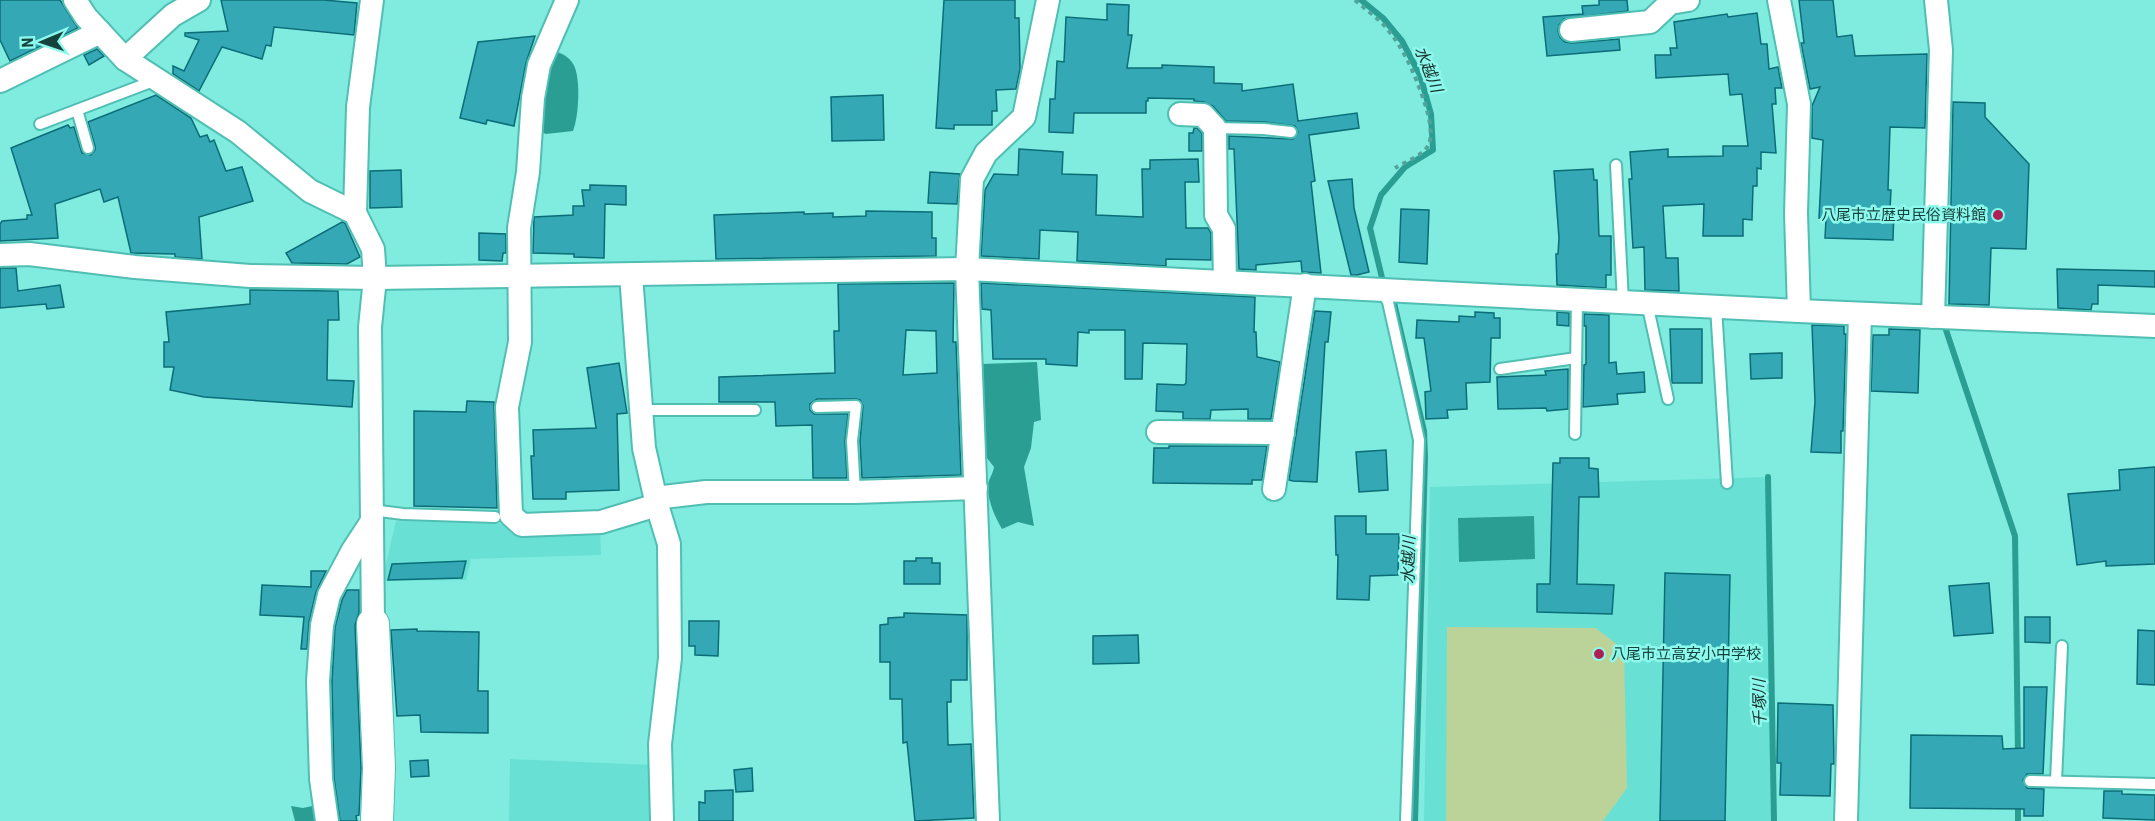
<svg xmlns="http://www.w3.org/2000/svg" width="2155" height="821" font-family="'Roboto Condensed','Noto Sans JP',sans-serif">
<style>
.built{fill:#68e1d4}
.green{fill:#bbd299}
.water{fill:#2a9e93}
.lines{fill:none;stroke-linecap:round;stroke-linejoin:round}
.stream{stroke:#2a9e93;stroke-width:6}
.building{fill:#35a8b5;stroke:#0b6d77;stroke-width:1.5;fill-rule:evenodd}
.lane-casing{stroke:#50beb3;stroke-width:14}
.street-casing{stroke:#50beb3;stroke-width:26}
.secondary-casing{stroke:#50beb3;stroke-width:34}
.path{stroke:#52a49b;stroke-width:4;stroke-dasharray:4.5 4.5;stroke-linecap:butt}
.lane{stroke:#fff;stroke-width:10}
.street{stroke:#fff;stroke-width:22}
.secondary{stroke:#fff;stroke-width:32}
.poi-dot{fill:#af1f53;stroke:#8df9ec;stroke-width:2}
.labels{text-anchor:middle;stroke-width:5;stroke-linejoin:round;paint-order:stroke}
.poi-label{font-size:15px;fill:#14433e;stroke:#8df9ec;text-anchor:end}
.water-label{font-size:16px;font-style:italic;fill:#18302d;stroke:#8df9ec}
</style>
<rect width="100%" height="100%" fill="#80ebdf"/>
<g class="built">
<path d="M1768,477L1774,821H1424L1430,487Z"/>
<path d="M396,521L503,524L524,530L600,525L601,555L471,559L466,580L382,581Z"/>
<path d="M510,759L652,765L655,821H509Z"/>
</g>
<path class="green" d="M1447,627L1596,628L1624,650L1627,788L1603,821H1446Z"/>
<g class="water">
<path d="M550,51C559,52 565,54 571,61C582,72 579,117 573,131L546,134L539,131Z"/>
<path d="M1037,362L1041,420L1034,422L1031,448L1024,467L1034,526L1018,522L1002,529C995,517 987,500 988,485C989,478 993,474 994,467L987,458L982,410L981,364Z"/>
<path d="M1534,516L1535,559L1459,562L1458,518Z"/>
<path d="M317,805L321,821H295L291,806L303,808Z"/>
</g>
<g class="lines">
<g class="stream">
<path d="M1361,0L1383,18L1402,41L1420,75L1431,114L1433,150L1405,167L1381,195L1370,228L1383,282"/>
<path d="M1394,303L1424,431L1425,457L1415,821"/>
<path d="M1943,321L2015,536L2018,755"/>
<path d="M1768,477L1774,821"/>
<path d="M2018,821V802"/>
</g>
</g>
<g class="building">
<path d="M0,0H60L78,28L10,61L0,40Z"/>
<path d="M221,0H324L357,3L354,35L274,27L271,46L266,45L262,59L222,47L199,91L173,74V66L184,71L199,40L185,36V33L228,31Z"/>
<path d="M944,0H1015V18H1019L1020,69L1016,89L996,90L997,111H992V125H954V129L936,128Z"/>
<path d="M1599,0H1627L1628,11L1564,19L1559,25L1558,31L1560,37L1565,42L1572,43L1619,39L1620,50L1547,56L1543,17L1583,14L1582,6L1599,5Z"/>
<path d="M1799,0H1833L1837,37L1852,35L1855,56L1927,54L1925,128L1890,127L1888,190H1891L1890,209H1894L1893,240L1825,238L1826,219L1819,218L1823,140L1812,138V106L1820,87L1810,89L1801,43H1804Z"/>
<path d="M1107,4L1129,5L1128,35H1132L1127,68H1162V65L1214,67V83L1242,84V91L1293,84L1298,121L1357,113L1359,128L1309,135L1315,181L1311,182L1321,273L1302,272L1301,261L1256,265V270L1239,269L1234,149H1229V136L1293,139L1298,132L1295,126L1265,122L1226,121L1213,106L1204,102L1194,101V99L1148,98V101H1146V113H1074L1073,133L1049,132L1050,99H1055L1057,61L1064,62L1066,17L1107,20Z"/>
<path d="M1757,13L1761,44H1767L1769,69L1778,67L1782,88H1775L1776,104H1772L1776,153L1761,152V169L1757,168V186H1753L1752,220L1743,219V236H1703L1704,204L1663,206L1666,258H1678L1679,291L1645,290L1644,247L1633,248L1629,179H1632L1630,152L1668,149V157L1723,156V146H1748L1742,94L1730,95L1728,74L1656,78L1655,55H1671L1670,48H1677L1674,22L1727,14L1728,17Z"/>
<path d="M535,36L526,63L514,126L487,120L486,124L460,118L478,42Z"/>
<path d="M97,49L104,56L89,65L84,55Z"/>
<path d="M156,95L191,118L200,137L207,135L210,142L214,140L226,171L242,167L253,201L199,217L202,259L175,257V254L131,253L118,197L104,202L100,189L55,204L58,238L0,241V224L2,221L27,219V215H32L11,148L68,125L70,128L74,127L82,153L91,155L95,150V146L88,122Z"/>
<path d="M883,95L884,140L832,141L831,97Z"/>
<path d="M1953,102L1985,103V117L2029,164L2026,249L1991,248L1989,305L1949,304Z"/>
<path d="M1194,128H1197L1202,133V151H1189V133H1193Z"/>
<path d="M1019,149L1063,152L1062,174L1097,175L1096,215L1143,217L1142,169H1150V160L1198,159L1199,182H1185L1186,228H1208L1211,233V260L1166,259V266L1077,261L1078,232L1040,230L1039,259L981,256L985,190L994,174L1018,175Z"/>
<path d="M1593,169L1594,180H1597L1599,236H1611V275H1606V288L1557,285L1556,254H1558L1559,238L1554,171Z"/>
<path d="M401,170L402,207L370,208V171Z"/>
<path d="M930,172L960,174L957,204L928,203Z"/>
<path d="M1352,179L1354,208L1369,272L1357,275H1351L1328,181Z"/>
<path d="M590,185L626,186V205L605,204L604,258L574,257V254L533,253L534,217L573,215V206H584L582,190H590Z"/>
<path d="M1401,209L1429,210L1427,264L1399,262Z"/>
<path d="M866,211L932,212V238H936V256L716,259L714,215L804,212V214L833,213V217L866,216Z"/>
<path d="M342,222L345,223L360,257L347,264L292,263L286,253Z"/>
<path d="M479,233L506,234V253H503L502,261L479,260Z"/>
<path d="M0,268H16L18,291L60,285L64,307L47,309L46,304L0,308Z"/>
<path d="M2057,269L2155,271V287L2098,285V304H2092L2091,310L2058,308Z"/>
<path d="M954,283L953,342H956L961,475L862,478L860,441L863,406L860,400L856,399H817L810,404V410L814,414H848L845,441L847,478H813L812,425L776,426L775,402H719V377L835,373L834,331H839L838,284ZM906,330L936,331L937,373L903,375Z"/>
<path d="M981,283L1255,297L1254,332H1256L1257,357L1280,362L1271,419H1248V409L1211,410L1210,419H1183V412L1156,411L1157,384L1184,385L1186,383L1187,344L1143,343L1142,379H1125V330H1089V333L1078,332L1077,366L1046,364V359H993L991,310L982,309Z"/>
<path d="M250,290L338,291L339,320H328L327,380L354,381L352,407L204,397L170,390L174,367H164V342H169L166,312L250,304Z"/>
<path d="M1315,311L1331,312L1328,342H1325L1317,482L1293,481L1289,480Z"/>
<path d="M1475,312L1494,313V318H1500V338H1491L1490,382L1466,383L1467,409L1447,410L1448,418L1426,419L1425,392L1431,391L1424,338H1416L1417,320L1459,322V316L1475,317Z"/>
<path d="M1557,312L1569,313V326L1557,325Z"/>
<path d="M1584,314L1609,315V363L1616,362L1617,374L1644,372L1645,392L1617,394L1618,404L1583,407L1584,365L1586,364V326H1584Z"/>
<path d="M1812,325L1844,326V334H1846L1843,431H1841V453L1811,452L1815,402Z"/>
<path d="M1670,329H1702V383H1672Z"/>
<path d="M1889,329L1920,330L1918,393L1871,391L1873,335H1889Z"/>
<path d="M1782,353V378L1751,379L1750,354Z"/>
<path d="M619,363L627,413L617,414L619,490L566,492V499H533L531,456H534L533,430L596,428L587,368Z"/>
<path d="M1568,369V409L1547,411L1546,408L1498,409L1497,377L1546,375L1545,371Z"/>
<path d="M467,401L494,402L497,508L414,506V411L466,412Z"/>
<path d="M1169,446H1267L1262,480H1252V484L1153,483L1154,448H1169Z"/>
<path d="M1386,450L1388,490L1359,492L1356,452Z"/>
<path d="M1560,458H1589V468L1598,469L1599,497H1579L1577,584L1614,585L1612,614L1537,612V584H1550L1553,463H1560Z"/>
<path d="M2155,467V564L2106,566V561L2077,565L2068,494L2120,490L2119,470Z"/>
<path d="M1335,516H1366V534H1399L1398,575L1370,576L1369,600L1337,599L1338,555H1336Z"/>
<path d="M916,558H932V563H940V584H904V561H916Z"/>
<path d="M466,561L462,578L388,580L392,564Z"/>
<path d="M311,571H326L316,592L309,622L307,649H301L304,617L260,615L262,585L311,587Z"/>
<path d="M1665,573L1730,575L1725,821H1660Z"/>
<path d="M1989,583L1993,633L1954,636L1949,586Z"/>
<path d="M347,590H359V613L355,625L361,768L359,815L356,816L357,821H340L334,778L332,681L335,627L342,600Z"/>
<path d="M904,613L967,615V680H951V702H947L948,745L971,744L974,818L915,821L907,742L903,743L902,699H890V662H880V625L888,624V618L904,617Z"/>
<path d="M2025,617H2050V643L2025,642Z"/>
<path d="M689,621H719L718,656L695,655V646H689Z"/>
<path d="M417,629V631L479,632L478,691H488V733L421,732L420,715L397,716L391,630Z"/>
<path d="M2138,630L2155,631V685L2137,684Z"/>
<path d="M1138,635L1139,663L1093,664V636Z"/>
<path d="M2024,687H2047L2043,774H2027L2023,780L2027,788L2044,789L2043,816H2024V809L1910,808L1911,735L2002,736L2003,749L2024,748Z"/>
<path d="M1778,703L1833,705L1834,764H1831L1830,796L1780,795L1781,763H1777Z"/>
<path d="M428,760L429,776L411,777L410,761Z"/>
<path d="M752,768L753,791L736,792L734,770Z"/>
<path d="M733,790V821H699V802L705,803V791Z"/>
<path d="M2104,791H2122V794L2155,795V820L2103,818Z"/>
</g>
<g class="lines">
<defs>
<g id="lane">
<path d="M77,110L88,148"/>
<path d="M40,124L156,80"/>
<path d="M1215,128L1264,129L1291,132"/>
<path d="M1616,165L1623,302"/>
<path d="M1381,290L1388,302L1419,440L1406,821"/>
<path d="M1647,303L1668,399"/>
<path d="M1716,307L1727,483"/>
<path d="M1500,369L1576,358"/>
<path d="M817,407L856,406L852,441L855,492"/>
<path d="M641,410H755"/>
<path d="M1575,434L1577,299"/>
<path d="M372,510L403,514L495,517"/>
<path d="M2030,781L2155,784"/>
<path d="M2056,781L2062,646"/>
</g>
<g id="street">
<path d="M75,0L86,17L125,59L238,132L310,191L355,213L373,249L375,278L370,327L373,624"/>
<path d="M567,0L539,65L533,98L528,172L519,228L520,342L507,407L511,515L522,525L601,522L657,505"/>
<path d="M1779,0L1799,104L1796,213L1799,311"/>
<path d="M1571,30L1650,22L1670,3L1688,0"/>
<path d="M125,59L173,15L199,0"/>
<path d="M0,81L100,32"/>
<path d="M1180,114L1203,115L1215,128L1216,215L1224,229L1225,281"/>
<path d="M355,213L358,107L372,0"/>
<path d="M0,255L29,254L135,267L250,276L375,278L967,269L1799,311L2155,326"/>
<path d="M631,275L644,448L657,505L669,544L670,658L660,744L662,821"/>
<path d="M1933,317L1941,50L1936,0"/>
<path d="M1158,432L1283,433"/>
<path d="M1274,489L1305,285"/>
<path d="M655,498L706,492H855L976,488"/>
<path d="M327,821L321,779L318,681L322,625L329,595L353,550L372,521"/>
<path d="M988,821L967,269L972,179L986,153L1024,117L1048,0"/>
<path d="M1846,821L1860,314"/>
</g>
<path id="secondary" d="M373,624L379,768L377,821"/>
</defs>
<use href="#lane" class="lane-casing"/>
<use href="#street" class="street-casing"/>
<use href="#secondary" class="secondary-casing"/>
<path class="path" d="M1355,0C1363,7 1372,14 1380,21C1403,44 1416,76 1426,107C1429,117 1433,133 1429,144C1425,155 1405,162 1395,168"/>
<use href="#lane" class="lane"/>
<use href="#street" class="street"/>
<use href="#secondary" class="secondary"/>
</g>
<g class="poi-dot">
<circle cx="1998" cy="215" r="6"/>
<circle cx="1599" cy="654" r="6"/>
</g>
<g class="labels">
<g class="poi-label">
<text x="1986" y="220">八尾市立歴史民俗資料館</text>
<text x="1611" y="659" text-anchor="start">八尾市立高安小中学校</text>
</g>
<g class="water-label">
<text transform="translate(1429 69) rotate(68)" y="6">水越川</text>
<text transform="translate(1408 560) rotate(-89)" y="6">水越川</text>
<text transform="translate(1759 703) rotate(-91)" y="6">千塚川</text>
</g>
</g>
<g transform="translate(42 42) rotate(268)" stroke="#8df9ec" stroke-width="4.5" paint-order="stroke">
<path d="M0-4.5L10 22L0 15L-10 22Z" fill="#14433e"/>
<text y="-9" font-size="16" font-weight="bold" text-anchor="middle" fill="#14433e">N</text>
</g>
</svg>
